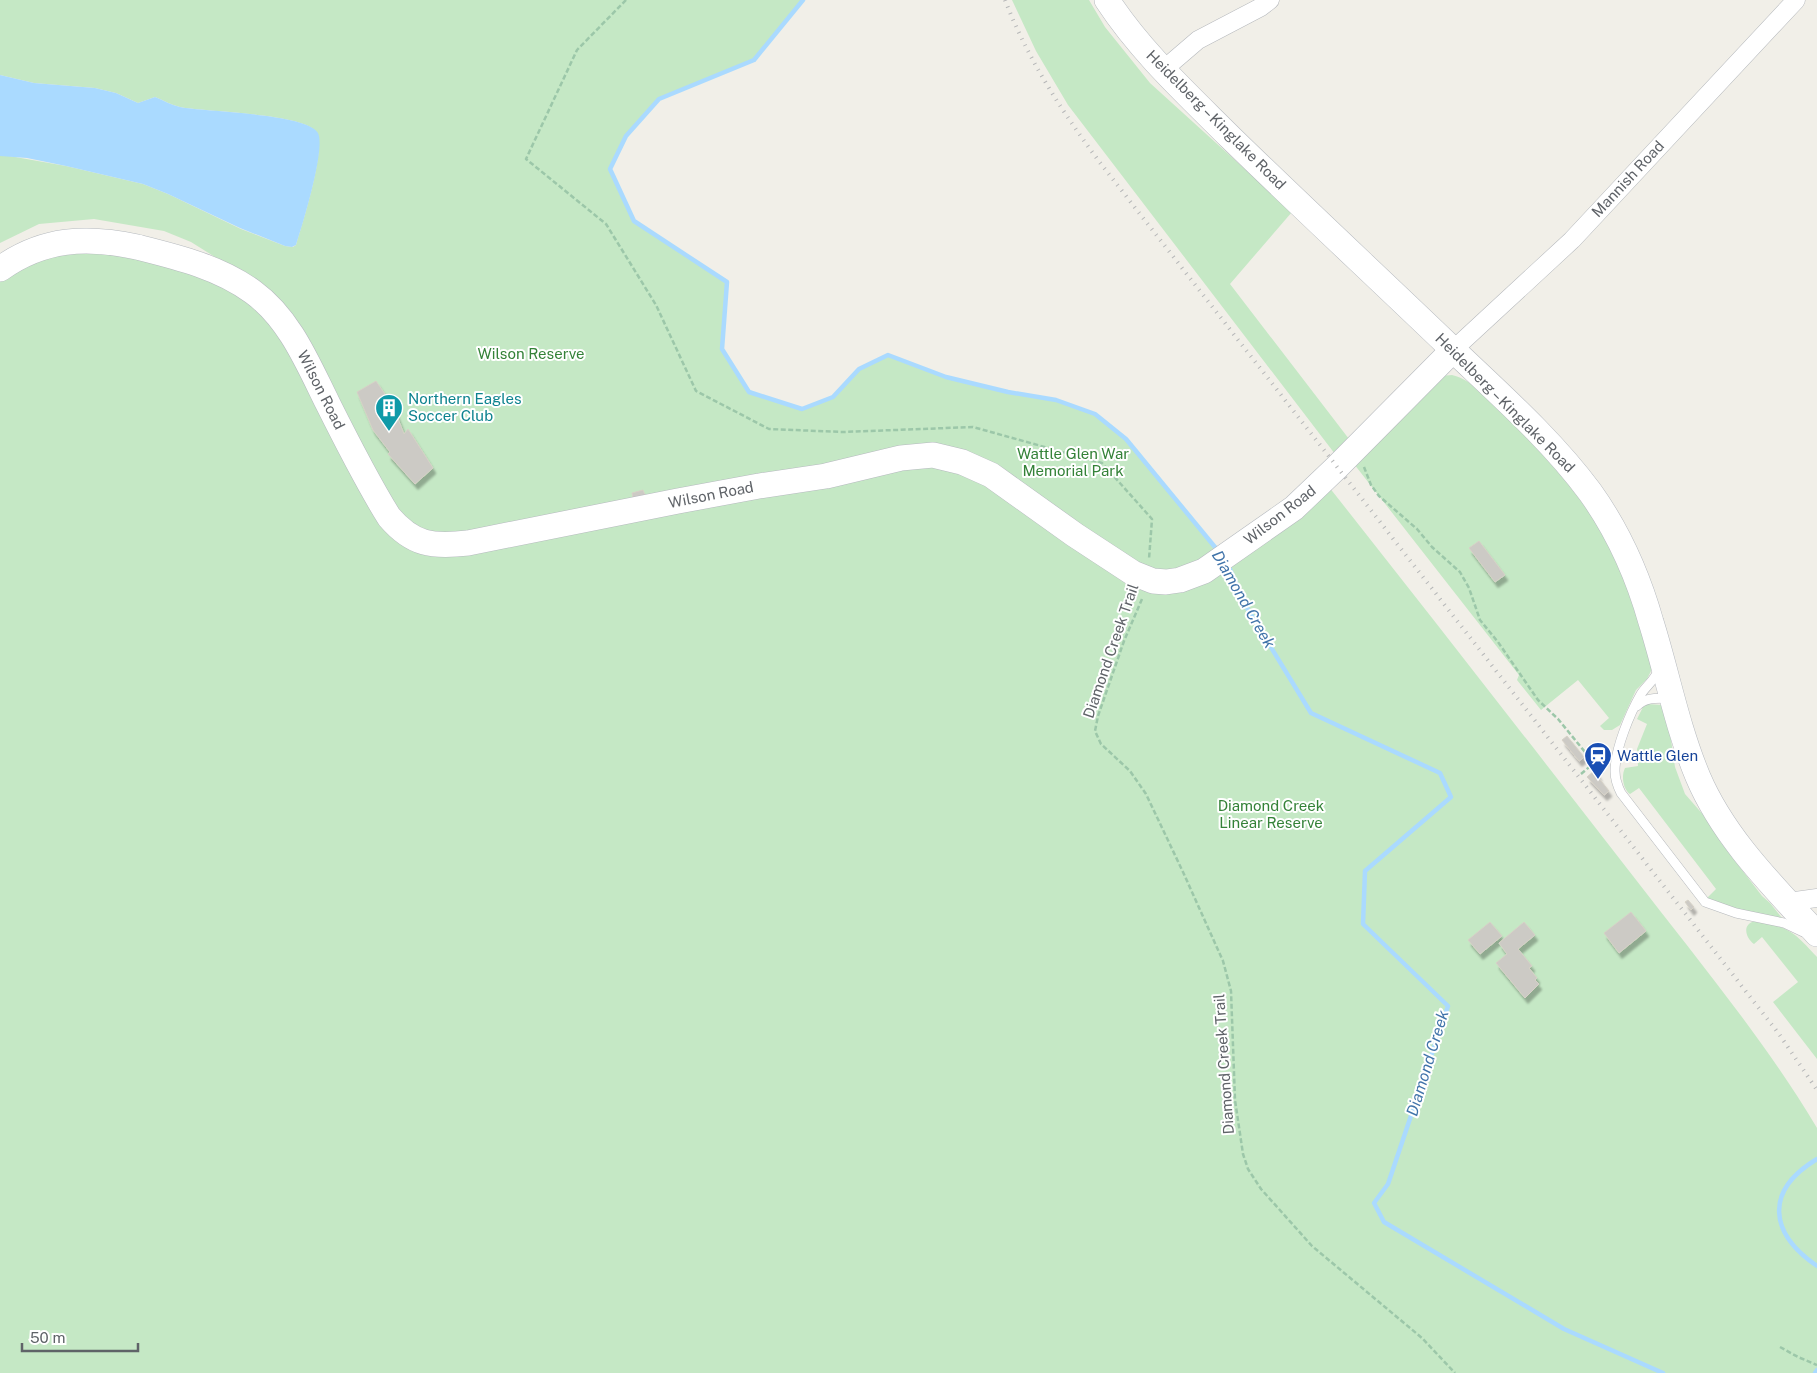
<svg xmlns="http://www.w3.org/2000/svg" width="1817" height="1373" font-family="'Public Sans',sans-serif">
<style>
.green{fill:#c5e8c5}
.water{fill:#aadaff}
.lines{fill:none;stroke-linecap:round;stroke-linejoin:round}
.stream{stroke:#aadaff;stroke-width:4.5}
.building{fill:#cccac5;stroke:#d6d1c6;filter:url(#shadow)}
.lane-casing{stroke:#b5b8bc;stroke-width:10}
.street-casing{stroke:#b5b8bc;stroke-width:19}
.secondary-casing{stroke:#b6babf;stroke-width:26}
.path{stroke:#9cc7a9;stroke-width:2.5;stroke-dasharray:5 2.5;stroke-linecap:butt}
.lane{stroke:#fff;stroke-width:9}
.street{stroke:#fff;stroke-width:18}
.secondary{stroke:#fff;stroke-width:25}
.rail{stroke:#b6b7b8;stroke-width:4;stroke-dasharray:1 6;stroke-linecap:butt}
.labels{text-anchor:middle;stroke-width:4;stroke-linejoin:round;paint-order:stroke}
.street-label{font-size:15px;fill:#5f6368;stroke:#fff}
.park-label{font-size:15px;fill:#348238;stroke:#fff}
.culture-label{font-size:15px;fill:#0d838f;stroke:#fff;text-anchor:start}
.transit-label{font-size:15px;fill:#164399;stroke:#fff;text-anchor:start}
.water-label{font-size:16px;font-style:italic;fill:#4174aa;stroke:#fff}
</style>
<defs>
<filter id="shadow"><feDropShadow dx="3" dy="5.5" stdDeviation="1" flood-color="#0004"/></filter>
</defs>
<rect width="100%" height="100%" fill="#f1efe8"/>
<g class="green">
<path d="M0,0H803L754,60L659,99L626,136L611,169L634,221L727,282L722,349L748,392L802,409L833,397L859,369L888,355L946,377L1008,392L1056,400L1095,414L1126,439L1220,554L1201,567L1176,573L1159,575L1139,571L1115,557L998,473L991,469L989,477L992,483L996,487L1110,567L1137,582L1151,587L1167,590H1175L1191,585L1259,538L1287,524L1305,510L1329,487C1431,616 1532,746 1633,876C1696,958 1764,1039 1817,1128V1373H0V277C42,245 79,244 129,253C173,261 220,273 255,302C294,333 312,386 334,430C349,460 366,490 384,519C410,552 433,553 472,548L705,501L849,479L920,461L937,460L948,463L954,453L934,449L918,448L822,471L762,480L460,539C431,541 409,534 391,509L304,344L278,306L257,286L215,257L191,242L164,231L94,219L39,224L0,243V156L4,155L66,166L143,184L168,194L241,229L285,246L293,247L296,245C302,225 326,149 317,133C307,113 204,112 180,107C171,105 163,100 155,97L138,103L116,93L95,88L34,83L0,75Z"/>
<path d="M1012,0H1089L1105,27L1150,83L1292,212L1230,284L1349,439L1335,454L1068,105L1036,51Z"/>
<path d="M1452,375C1475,380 1492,404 1508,419C1537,448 1565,477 1588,511C1621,557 1636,612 1651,666V671L1647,679L1636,690L1620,725L1612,730H1604L1600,726L1609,718L1578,680L1541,710L1517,680L1519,675L1354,464L1440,376Z"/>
<path d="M1648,704L1662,705L1670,733L1675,767L1685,794L1706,818L1722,844L1762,896L1770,903L1782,918C1764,914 1720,908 1707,898L1716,889L1639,788L1630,794C1623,789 1621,776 1625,768L1638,766L1637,749L1647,724L1637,719L1643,707Z"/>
<path d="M1755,921C1790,927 1794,932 1817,957V1059L1773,1002L1798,982L1762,937L1754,944C1745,937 1742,924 1755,921Z"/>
</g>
<path class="water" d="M0,75L34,83L95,88L116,93L138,103L155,97C163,100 171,105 180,107C204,112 307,113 318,133C326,149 302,226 296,245L292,247L285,246L240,228L168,194L143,184L66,166L27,158L0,156Z"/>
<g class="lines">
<g class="stream">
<path d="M803,0L754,60L659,99L626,136L610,169L634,221L727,282L722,349L749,392L802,409L833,397L859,369L888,355L946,377L1008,392L1056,400L1095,414L1126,439L1219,552"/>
<path d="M1228,565L1247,608L1311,713L1440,773L1451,797L1365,871L1363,924L1448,1006L1388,1184L1374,1203L1384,1222L1564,1329L1663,1373"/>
<path d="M1817,1159C1764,1191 1769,1233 1817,1266"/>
<path d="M1815,1373L1817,1370"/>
</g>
</g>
<g class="building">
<path d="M376,381L393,406L404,434L408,429L433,468L415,484L388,454L390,452L373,430L357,392Z"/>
<path d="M643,490L645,495L633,498L632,493Z"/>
<path d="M1479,541L1505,575L1495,582L1469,548Z"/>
<path d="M1567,736L1584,757L1579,761L1562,740Z"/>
<path d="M1595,770L1599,776L1598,777L1609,791L1604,795L1587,777Z"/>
<path d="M1688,900L1694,907L1691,910L1685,902Z"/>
<path d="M1631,912L1646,931L1619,953L1604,933Z"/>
<path d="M1490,922L1502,936L1480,954L1468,940Z"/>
<path d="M1524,922L1535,935L1518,949L1532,966L1529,968L1537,978L1535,980L1539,984L1525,998L1496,963L1507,954L1499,943Z"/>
</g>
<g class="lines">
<defs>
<g id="lane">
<path d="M1659,669C1655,680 1647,685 1641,694C1630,713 1615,749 1615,771C1615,778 1618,787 1621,793L1705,902L1736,913L1784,923L1803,932"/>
<path d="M1637,706C1646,696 1659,699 1671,698"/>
</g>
<g id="street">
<path d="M1163,70L1198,40L1261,7L1270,0"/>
<path d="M1453,350L1572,240L1796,0"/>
<path d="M1788,902L1817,898"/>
</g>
<g id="secondary">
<path d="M1107,0C1141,52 1187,94 1231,138C1303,208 1376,276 1448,345C1497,392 1550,438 1590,492C1618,531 1638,576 1651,622C1667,673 1677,727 1698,777C1724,838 1773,886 1817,934"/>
<path d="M0,269C43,238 87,236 137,247C177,257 219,267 253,292C290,319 308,364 328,404C347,442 366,480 389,517C413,545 432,547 468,543L678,501L759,486L826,476L901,458L933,455L962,462L991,475L1075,535L1133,573L1153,581L1166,582L1180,580L1204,571L1294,508L1337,467L1453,350"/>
</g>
</defs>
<use href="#lane" class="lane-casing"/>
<use href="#street" class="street-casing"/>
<use href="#secondary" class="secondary-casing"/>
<g class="path">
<path d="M626,0L577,50L526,159L606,224L656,305L696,391L769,429L843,432L973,427L1102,463L1152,519L1149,559"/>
<path d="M1364,467L1371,485L1379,496L1417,529L1432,547L1460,572L1469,588L1480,620L1498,642L1538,700L1558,719L1594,763"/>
<path d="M1142,599L1124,641L1098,716L1095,731L1101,744L1130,771L1146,794L1183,872L1223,961L1231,991L1235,1100L1243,1154L1248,1169L1261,1189L1312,1246L1422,1338L1455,1373"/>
<path d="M1581,774L1594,763L1602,772H1604"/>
<path d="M1780,1347L1798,1357L1817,1365"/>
</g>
<use href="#lane" class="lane"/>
<use href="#street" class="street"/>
<use href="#secondary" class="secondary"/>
<path class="rail" d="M1005,0C1028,60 1063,113 1101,164L1716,953L1779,1034L1817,1090"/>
</g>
<defs>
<symbol id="building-pin" viewBox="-11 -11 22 30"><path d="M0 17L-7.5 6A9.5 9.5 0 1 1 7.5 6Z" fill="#0f9aa8" stroke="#fff"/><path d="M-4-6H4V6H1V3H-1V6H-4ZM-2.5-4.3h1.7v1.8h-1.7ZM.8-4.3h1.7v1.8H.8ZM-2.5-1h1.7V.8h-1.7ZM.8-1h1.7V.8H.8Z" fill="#fff"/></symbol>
<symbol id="station-pin" viewBox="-11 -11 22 30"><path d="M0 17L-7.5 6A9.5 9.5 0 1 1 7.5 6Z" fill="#1a4fb4" stroke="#fff"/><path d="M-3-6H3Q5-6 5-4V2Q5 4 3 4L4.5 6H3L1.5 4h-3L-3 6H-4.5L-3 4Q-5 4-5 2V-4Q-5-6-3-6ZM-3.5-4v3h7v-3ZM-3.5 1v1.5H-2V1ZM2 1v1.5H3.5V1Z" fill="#fff"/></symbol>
</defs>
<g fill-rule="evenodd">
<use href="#building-pin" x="373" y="392" width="32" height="43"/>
<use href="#station-pin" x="1582" y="740" width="32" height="43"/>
</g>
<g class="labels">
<g class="street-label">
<text transform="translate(1216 120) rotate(45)" y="5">Heidelberg – Kinglake Road</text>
<text transform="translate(1628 179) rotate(-47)" y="5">Mannish Road</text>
<text transform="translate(321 390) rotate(63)" y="5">Wilson Road</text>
<text transform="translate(1505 403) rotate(45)" y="5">Heidelberg – Kinglake Road</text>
<text transform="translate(711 495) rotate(-11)" y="5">Wilson Road</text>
<text transform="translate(1280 515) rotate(-38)" y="5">Wilson Road</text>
<text transform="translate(1111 651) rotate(-71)" y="5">Diamond Creek Trail</text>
<text transform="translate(1224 1064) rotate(-94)" y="5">Diamond Creek Trail</text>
</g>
<g class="park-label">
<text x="531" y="359">Wilson Reserve</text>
<text x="1073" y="459">Wattle Glen War<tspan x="1073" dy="17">Memorial Park</tspan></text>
<text x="1271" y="811">Diamond Creek<tspan x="1271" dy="17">Linear Reserve</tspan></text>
</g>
<g class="culture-label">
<text x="408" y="404">Northern Eagles<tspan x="408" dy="17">Soccer Club</tspan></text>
</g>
<g class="transit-label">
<text x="1617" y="761">Wattle Glen</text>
</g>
<g class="water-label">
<text transform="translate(1244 599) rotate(60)" y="6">Diamond Creek</text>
<text transform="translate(1427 1063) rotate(-73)" y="6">Diamond Creek</text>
</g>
</g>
<path d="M22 1343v8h116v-8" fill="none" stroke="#5f6368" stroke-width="2.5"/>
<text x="30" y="1343" font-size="15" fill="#5f6368" stroke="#ffffff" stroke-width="4" paint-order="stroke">50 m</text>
</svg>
